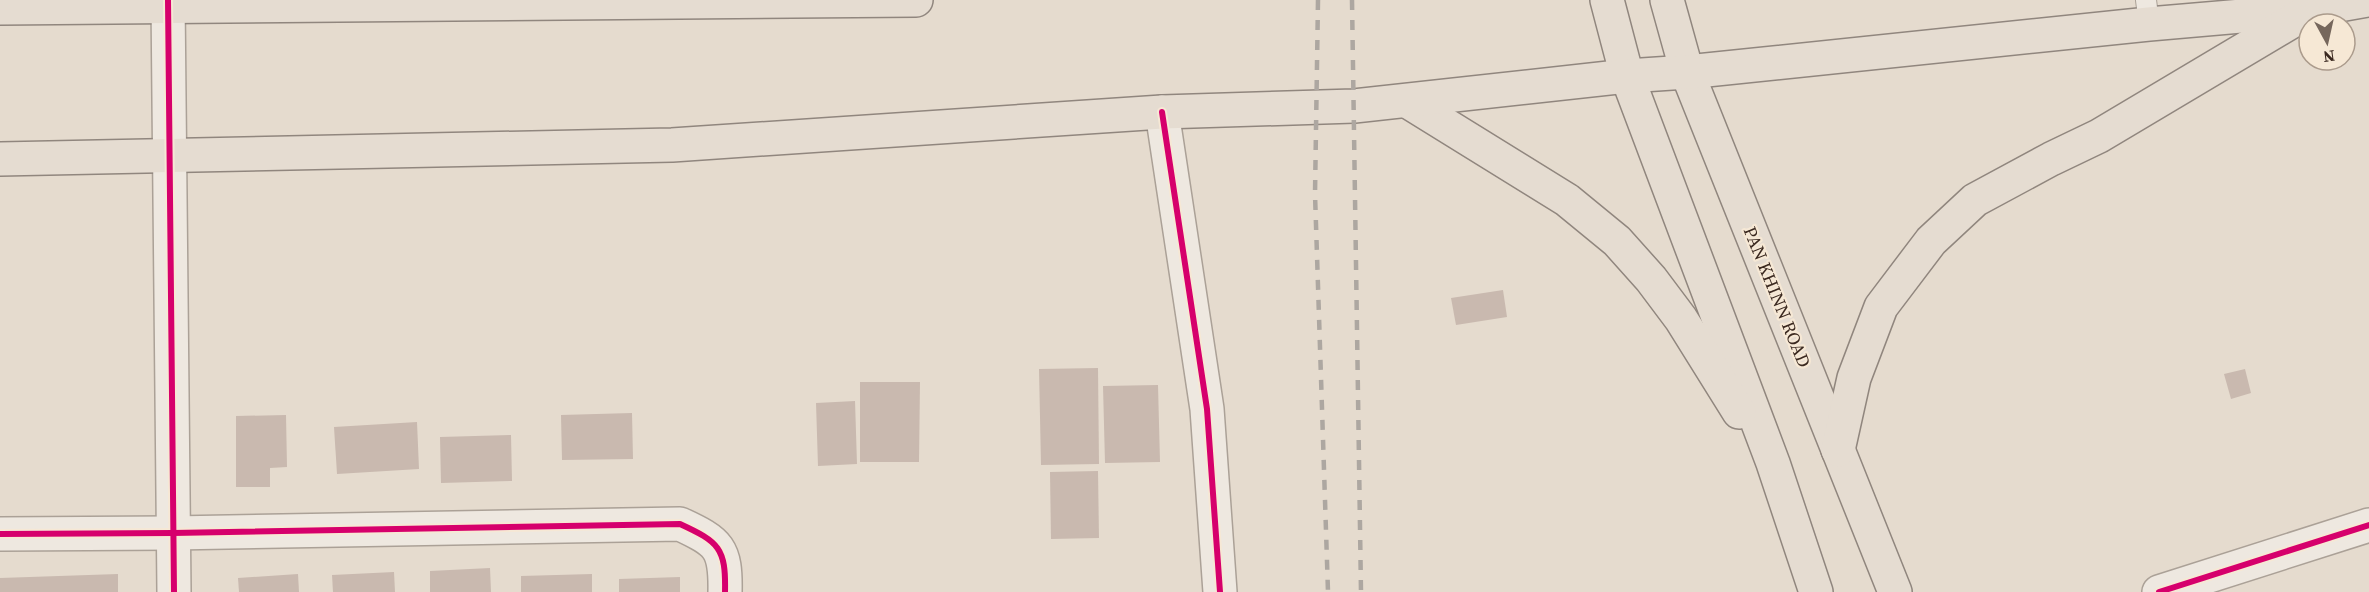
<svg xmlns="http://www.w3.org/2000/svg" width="2369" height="592" font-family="'Source Serif 4',serif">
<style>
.building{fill:#c9b9af}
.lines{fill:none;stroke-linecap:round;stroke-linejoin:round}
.service-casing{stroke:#aba197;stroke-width:22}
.minor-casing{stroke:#aba197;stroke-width:36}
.primary-casing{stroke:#90867e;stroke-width:36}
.service{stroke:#eee8e0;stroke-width:20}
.minor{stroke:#eee8e0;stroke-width:33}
.primary{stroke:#e5dcd1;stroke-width:33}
.rail{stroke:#ada7a1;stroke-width:4.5;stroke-dasharray:10 10;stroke-linecap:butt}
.cycleway-casing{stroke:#f6e8d5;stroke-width:10}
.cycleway{stroke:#d6006c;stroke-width:6}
.labels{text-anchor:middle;stroke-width:4.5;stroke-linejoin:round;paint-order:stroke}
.street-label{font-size:18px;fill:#3a281f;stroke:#f6e8d5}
</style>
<rect width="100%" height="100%" fill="#e5dbce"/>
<g class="building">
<path d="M1503,290L1507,317L1456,325L1451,298Z"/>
<path d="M1098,368L1099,464L1041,465L1039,369Z"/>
<path d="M2245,369L2251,393L2231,399L2224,374Z"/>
<path d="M860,382H920L919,462H860Z"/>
<path d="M1158,385L1160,462L1105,463L1103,386Z"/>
<path d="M855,401L857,464L818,466L816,403Z"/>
<path d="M632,413L633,459L562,460L561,415Z"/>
<path d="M286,415L287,467L270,468V487H236V416Z"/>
<path d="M417,422L419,469L337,474L334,427Z"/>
<path d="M511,435L512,481L441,483L440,437Z"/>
<path d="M1098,471L1099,538L1051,539L1050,472Z"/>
<path d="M490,568L491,592H430V571Z"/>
<path d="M394,572L395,592H333L332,575Z"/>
<path d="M118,574V592H0V578Z"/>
<path d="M298,574L299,592H239L238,578Z"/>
<path d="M592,574V592H521V576Z"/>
<path d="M680,577V592H619V579Z"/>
</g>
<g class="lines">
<defs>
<path id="service" d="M2146,0L2149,24"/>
<g id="minor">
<path d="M168,0L174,592"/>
<path d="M1162,112L1207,409L1220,592"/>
<path d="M0,534L173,533L680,524C719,542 726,548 725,592"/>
<path d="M2159,592L2369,525"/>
</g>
<g id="primary">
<path d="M1607,0L1627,76L1773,463L1816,592"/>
<path d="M1667,0L1687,72L1895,592"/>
<path d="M0,8L916,0"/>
<path d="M1407,101L1567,200L1617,241L1651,279L1681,319L1739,412"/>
<path d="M0,159L672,145L1162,112L1354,106L1627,76L1687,72L2149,24L2311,10L2368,0"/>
<path d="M1838,450L1854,378L1881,307L1931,241L1975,200L2051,159L2099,136L2304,14"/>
</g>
</defs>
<use href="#service" class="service-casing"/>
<use href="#minor" class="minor-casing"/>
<use href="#primary" class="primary-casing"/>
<use href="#service" class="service"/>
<use href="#minor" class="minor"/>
<use href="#primary" class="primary"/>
<g class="rail">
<path d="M1318,0L1315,194L1328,592"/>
<path d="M1352,0L1361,592"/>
</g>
<defs>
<g id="cycleway">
<path d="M168,0L174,592"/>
<path d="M1162,112L1207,409L1220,592"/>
<path d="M0,534L173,533L680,524C719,542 726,548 725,592"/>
<path d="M2159,592L2369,525"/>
</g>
</defs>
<use href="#cycleway" class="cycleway-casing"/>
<use href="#cycleway" class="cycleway"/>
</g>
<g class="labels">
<g class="street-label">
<text transform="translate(1777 297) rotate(68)" y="6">PAN KHINN ROAD</text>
</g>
</g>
<g transform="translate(2327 42) rotate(172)"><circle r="28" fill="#f6e8d5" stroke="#ab9b8c" stroke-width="1.5"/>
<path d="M0-4.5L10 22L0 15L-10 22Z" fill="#76675c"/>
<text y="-9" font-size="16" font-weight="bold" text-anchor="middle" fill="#3a281f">N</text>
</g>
</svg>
